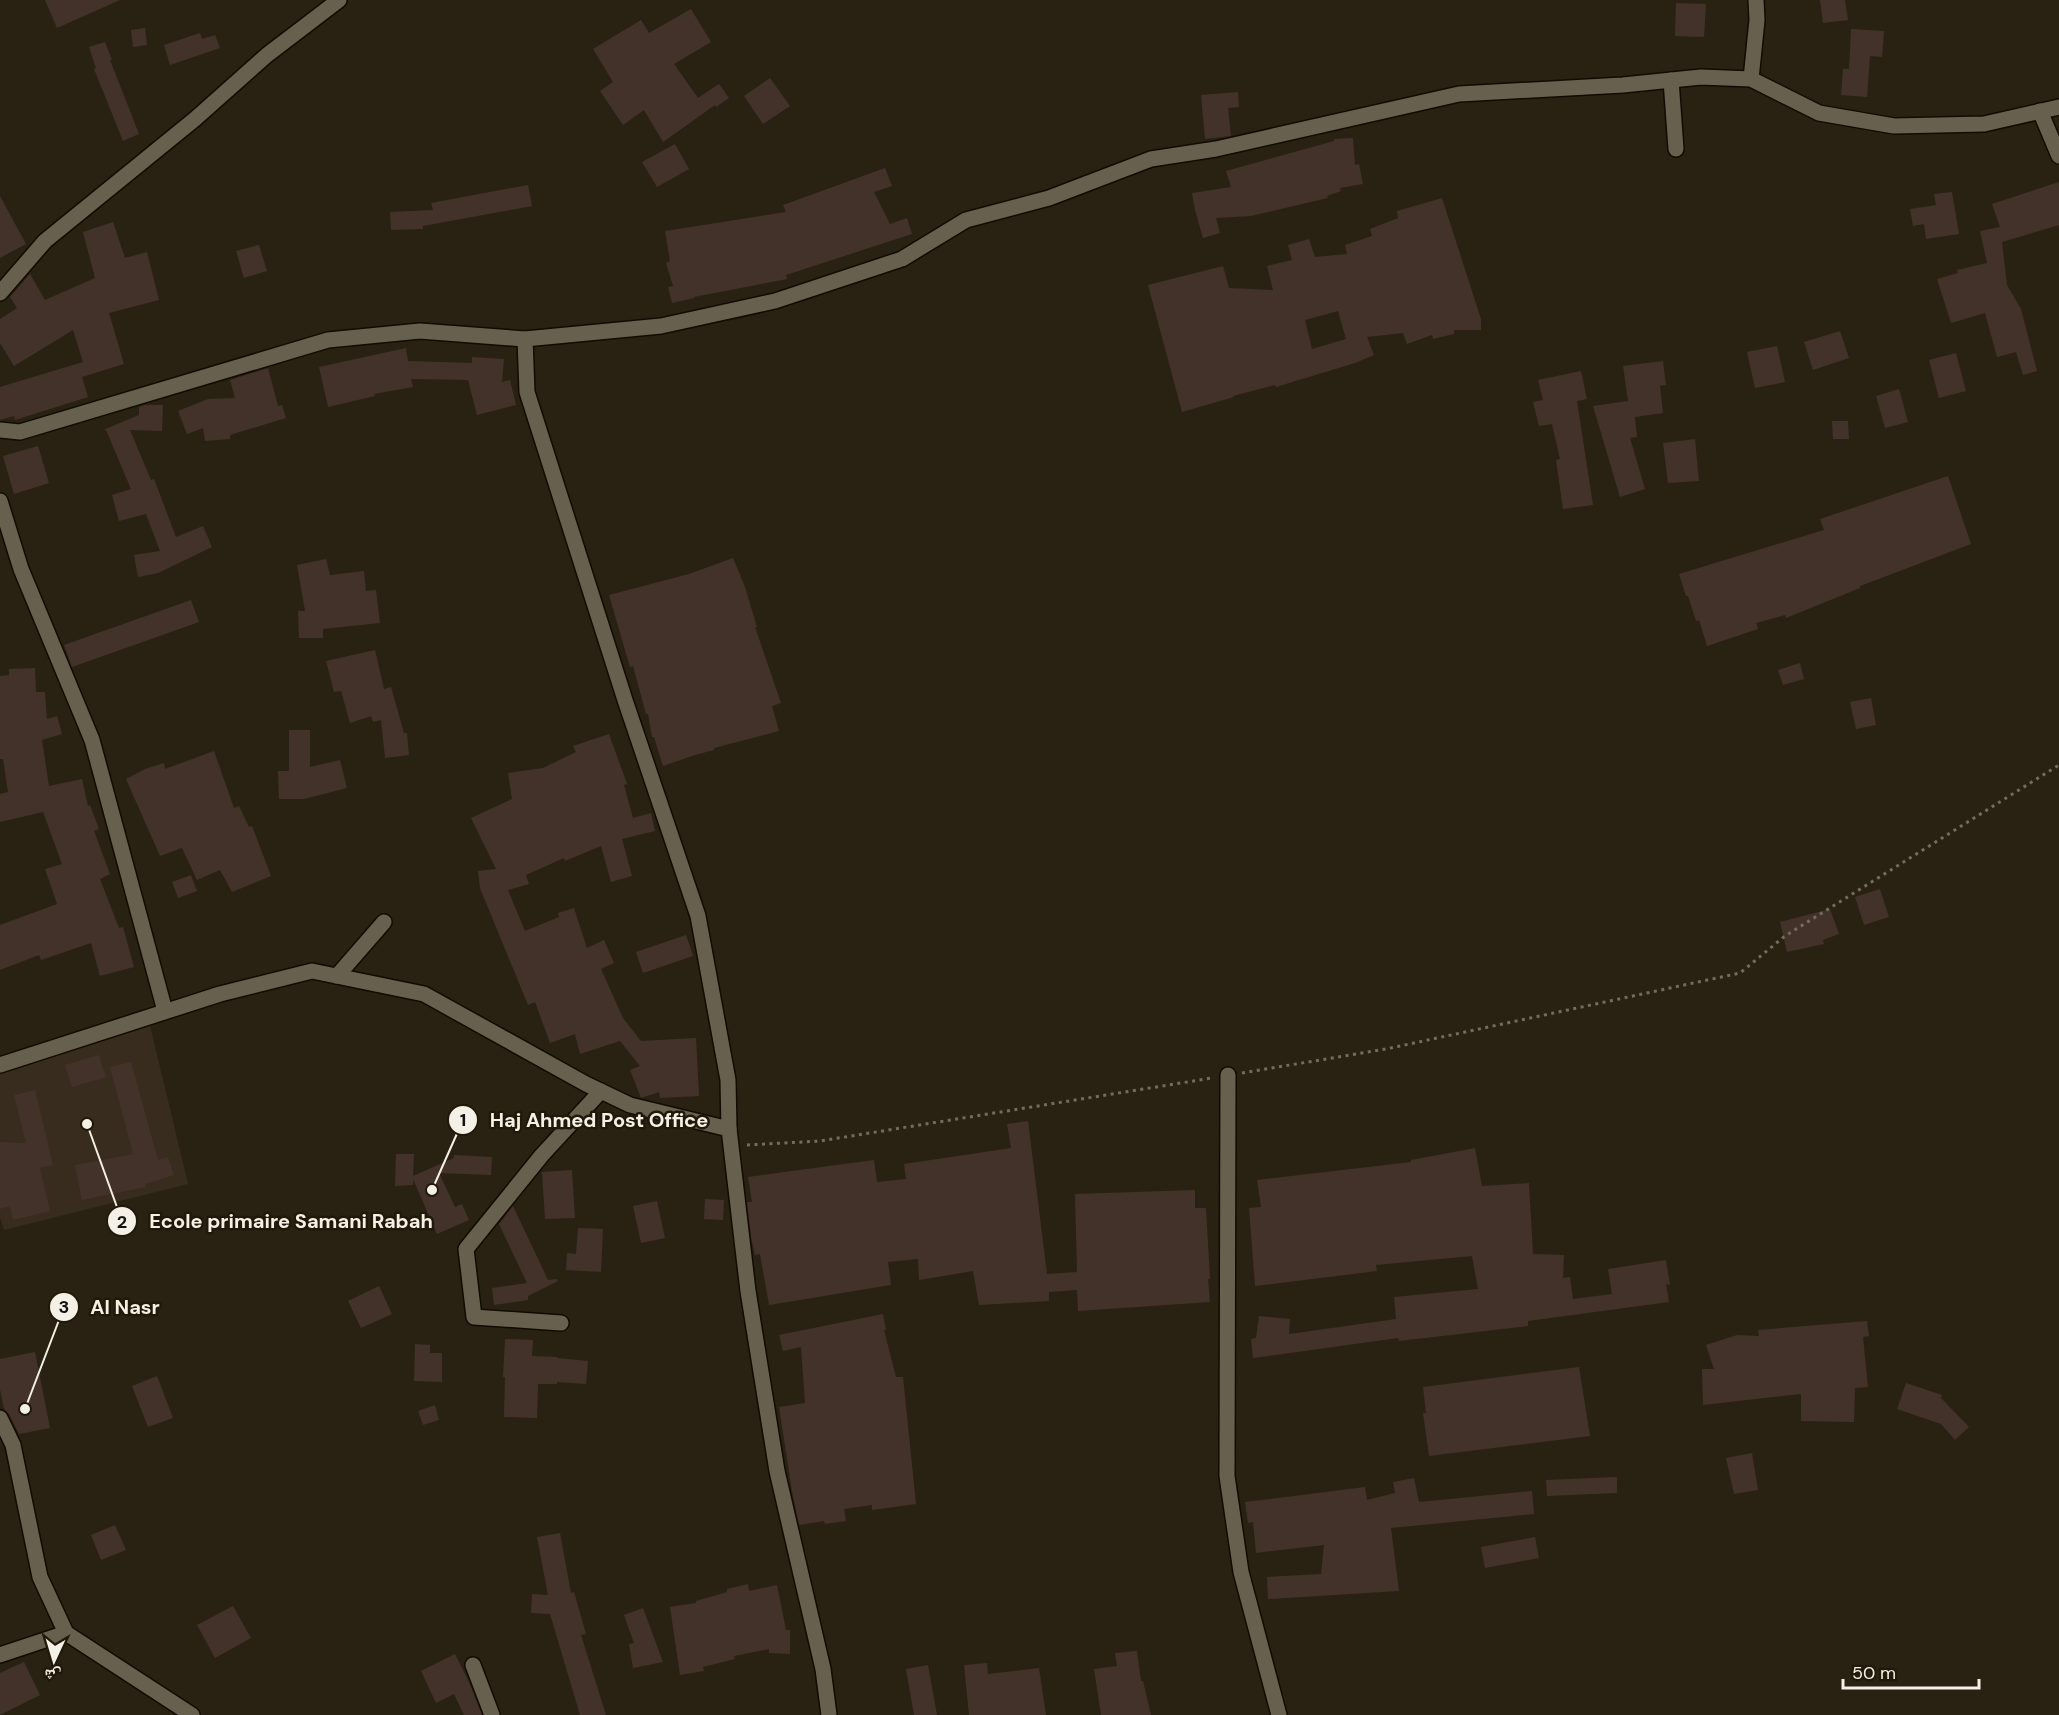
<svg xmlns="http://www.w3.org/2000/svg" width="2059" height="1715" font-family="'DM Sans','Noto Naskh Arabic',sans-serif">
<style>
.education{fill:#382c1e}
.building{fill:#43322a;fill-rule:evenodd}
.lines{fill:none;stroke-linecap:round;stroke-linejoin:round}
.street-casing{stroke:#120b01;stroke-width:18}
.path{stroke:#726d5f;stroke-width:3;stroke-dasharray:3 4.5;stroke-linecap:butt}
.street{stroke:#68604e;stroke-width:15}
.leader{fill:none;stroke:#f4f0e5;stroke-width:2}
.callout-dot{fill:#f4f0e5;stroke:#201909;stroke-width:2}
.mark-label{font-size:18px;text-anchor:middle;font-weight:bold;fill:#111}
.callout-label{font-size:20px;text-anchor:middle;font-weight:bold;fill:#f4f0e5;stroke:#201909;stroke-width:5;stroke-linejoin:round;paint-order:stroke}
</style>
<rect width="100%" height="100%" fill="#292213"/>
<path class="education" d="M148,1017L188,1184L4,1230L0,1217V1065Z"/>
<g class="building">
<path d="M45,0H120L57,28Z"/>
<path d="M1820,0H1845L1848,20L1823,23Z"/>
<path d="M1676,3L1706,4L1704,37L1675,36Z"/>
<path d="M691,9L711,42L674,64L698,98L719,84L729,98L716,107L715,105L663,142L644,110L623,125L600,91L613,82L593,49L641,20L649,33Z"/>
<path d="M145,28L147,45L133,47L131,30Z"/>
<path d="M1851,29L1884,31L1882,57L1870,56L1867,97L1841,95L1843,69H1849Z"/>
<path d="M200,33L202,39L215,35L220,48L170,65L164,45Z"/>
<path d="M105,42L112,60H110L139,134L123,141L94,69L96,68L89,47Z"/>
<path d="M770,78L790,106L763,124L744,96Z"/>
<path d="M1238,92L1239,107L1228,108L1231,136L1205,139L1201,95Z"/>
<path d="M1353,138L1355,165L1359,164L1363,184L1340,188L1341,191L1327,196L1328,198L1251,216L1216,218L1220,233L1203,238L1195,210L1192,193L1231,187L1226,171L1334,141V139Z"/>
<path d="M675,144L689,169L657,187L642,162Z"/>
<path d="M885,168L892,186L874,192L890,224L907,218L912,234L786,275L787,279L694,297V298L672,303L668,287L673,286L666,263L670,261L665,231L786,212L783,205Z"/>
<path d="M2059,182V225L2002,242L2007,285L2021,309L2037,371L2023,375L2016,352L1997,357L1985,313L1951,323L1937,279L1958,273L1957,270L1987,263L1980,231L2000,227L1992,204Z"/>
<path d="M528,185L532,206L423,226V229L391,230L390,212L433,210L431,203Z"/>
<path d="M1952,192L1959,234L1926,239L1924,224L1913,226L1910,209L1936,205L1934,194Z"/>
<path d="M0,196L26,244L0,258Z"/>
<path d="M1442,198L1481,319V330H1454V334L1433,339L1432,335L1407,344L1403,333L1367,337L1374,355L1355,363L1276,387L1275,385L1233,396L1234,397L1182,412L1148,285L1223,266L1229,288L1273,290L1267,266L1292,260L1288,245L1309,239L1315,257L1347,254L1345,245L1372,236L1370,229L1398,218L1397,211ZM1338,311L1346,339L1312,349L1305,320Z"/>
<path d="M113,222L125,258L147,252L159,300L109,313L124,364L82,377L88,397L15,420L14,416L0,420V387L83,362L73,330L14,366L0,343V319L17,308L10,297L30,274L45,300L95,278L83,232Z"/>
<path d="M259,245L267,271L244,278L236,251Z"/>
<path d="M1840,331L1849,358L1813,370L1804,342Z"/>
<path d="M1777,346L1785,382L1755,388L1747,352Z"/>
<path d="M406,348L408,361L472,363V357L504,359L502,382L510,380L516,405L477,415L468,380L411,379L413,387L374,394L375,396L328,407L319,367Z"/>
<path d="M1956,353L1966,391L1939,398L1929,360Z"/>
<path d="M1663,361L1666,385L1660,386L1663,413L1635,417L1637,437L1630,438L1645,489L1620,497L1593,406L1628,401L1623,366Z"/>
<path d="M268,368L278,406L282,405L286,418L230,435V439L205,441L203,428L187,434L178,411L208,399L235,398L230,380Z"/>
<path d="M1581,371L1587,399L1577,401L1593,505L1563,509L1556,460L1560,459L1552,424L1539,426L1533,402L1543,400L1538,380Z"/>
<path d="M1899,389L1908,422L1885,428L1876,396Z"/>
<path d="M145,405H163L162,431L130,430L151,480L154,479L176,537L203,526L212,547L158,573L138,577L134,555L160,551L146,514L119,521L112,495L131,489L106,430H103L139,415V407Z"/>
<path d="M1832,421H1848L1849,439H1833Z"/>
<path d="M1695,439L1699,481L1668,483L1663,443Z"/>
<path d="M38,446L49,483L14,494L3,456Z"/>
<path d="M1948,476L1971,544L1860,586V588L1786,618L1785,615L1756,623L1758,629L1707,646L1699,620L1696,621L1688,596H1686L1679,574L1824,530L1820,519Z"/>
<path d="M733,558L745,587L757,627H755L781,703L772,706L779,731L714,748V750L695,755L663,766L654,737H652L648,714H646L633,666L630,667L609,595L689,574Z"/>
<path d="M326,559L330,575L364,571L366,591L376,590L380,623L323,629V638H299L298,611H305L297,565Z"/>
<path d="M191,600L199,622L72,667L64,645Z"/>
<path d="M375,650L384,689L391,687L404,733H407L409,755L385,758L381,720L373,722L371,716L350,723L341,691L334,692L326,661Z"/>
<path d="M1800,663L1804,679L1783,685L1778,670Z"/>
<path d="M35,668L36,692H45L47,719L57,716L62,734L42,740L49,786L82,779L88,806L90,805L99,829L94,831L110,874L100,879L119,928L123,927L134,967L100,976L91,943L41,960L39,955L0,970V925L57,904L45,869L62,864L43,812L0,822V794L8,792L3,759H0V676L9,675V669Z"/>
<path d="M1871,698L1876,725L1856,729L1850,702Z"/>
<path d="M289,730H310V767L340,760L347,788L304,799H279L278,771H289Z"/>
<path d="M609,734L627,784L624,785L633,818L651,813L655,831L622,839L632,876L611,882L601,846L565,861L564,858L526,875L529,884L508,890L525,931L559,917L558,913L574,908L587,948L604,940L614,963L601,969L623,1018L641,1041L696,1038L699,1096L660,1098L659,1092L641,1098L630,1070L640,1066L620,1041L580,1054L575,1034L550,1043L535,1002L528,1005L480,888L478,871L496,869L471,818L512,799L508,773L543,768L576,752L573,746Z"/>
<path d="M214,751L234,808L239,806L249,827L252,826L271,876L232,892L220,870L197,880L182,848L160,856L126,779L145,769L164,763L165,769Z"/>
<path d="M191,875L197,891L178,898L172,882Z"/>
<path d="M1880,889L1889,917L1864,925L1855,897Z"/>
<path d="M1830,909L1839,934L1823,940L1824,944L1787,952L1780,922Z"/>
<path d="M686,935L693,956L643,973L636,952Z"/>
<path d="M99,1055L106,1077L72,1087L65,1065Z"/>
<path d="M131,1062L158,1160L168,1157L174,1175L145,1184L146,1187L82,1200L75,1165L133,1154L110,1067Z"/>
<path d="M35,1090L53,1165L40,1168L50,1211L13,1220L10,1206L0,1209V1142L26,1143L14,1095Z"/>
<path d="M1028,1121L1047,1274L1077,1272L1075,1194L1195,1190V1208H1206L1210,1279H1208L1210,1302L1078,1311L1077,1290L1049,1292V1301L979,1305L973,1271L919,1280L918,1259L888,1262L891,1285L769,1305L760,1254L755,1255L751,1237L747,1202H752L748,1177L874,1160L877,1182L906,1179L904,1164L1011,1148L1007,1124Z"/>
<path d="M1475,1148L1482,1186L1529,1183L1533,1254L1564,1255L1563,1278L1570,1277L1573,1299L1612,1294L1608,1269L1666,1260L1670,1285L1666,1284L1669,1302L1528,1321V1326L1399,1341L1398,1338L1253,1358L1251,1339L1256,1338L1259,1316L1290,1319L1289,1334L1396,1319L1394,1297L1478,1289L1472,1256L1376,1265L1377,1271L1255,1286L1249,1208L1261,1207L1257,1180L1411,1162V1160Z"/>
<path d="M396,1154H414L413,1176L454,1158V1155L492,1157L491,1175L439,1173L455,1207L462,1204L469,1220L437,1234L413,1179V1185L395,1186Z"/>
<path d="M572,1170L575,1218L545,1219L542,1172Z"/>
<path d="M705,1199L724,1200L723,1220L704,1219Z"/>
<path d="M657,1201L665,1238L641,1243L633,1206Z"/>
<path d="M513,1206L548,1280L557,1279L558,1281L528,1296V1300L494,1305L492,1288L527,1283L499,1224Z"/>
<path d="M578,1228L603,1229L601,1272L566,1270L567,1253L576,1254Z"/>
<path d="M379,1286L392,1314L361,1328L348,1301Z"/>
<path d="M883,1314L886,1330H884L896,1377H903L916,1504L872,1510V1505L844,1509L846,1521L825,1524L824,1521L799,1525L792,1491L779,1407L805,1403L801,1347L783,1351L779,1335Z"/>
<path d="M1867,1321L1869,1336L1863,1337L1868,1387L1855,1388L1854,1422L1801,1421V1394L1703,1405L1702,1369H1714L1706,1345L1737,1335L1759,1336L1758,1330Z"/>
<path d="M505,1339L533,1340L532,1356L557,1357V1358L588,1361L586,1384L557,1382V1384H538L537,1418L504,1417L505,1377H503Z"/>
<path d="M415,1344L430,1345V1353H442V1382L414,1381Z"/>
<path d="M35,1352L50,1428L19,1434L9,1414L4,1409L0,1389V1359Z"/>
<path d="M1579,1367L1590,1436L1429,1456L1423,1413H1426L1423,1387Z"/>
<path d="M157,1376L173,1418L148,1427L132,1386Z"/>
<path d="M1906,1383L1942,1395L1941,1398L1969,1427L1955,1440L1941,1424L1897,1409Z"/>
<path d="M435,1405L439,1420L423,1425L418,1411Z"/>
<path d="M1752,1453L1758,1490L1734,1494L1726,1458Z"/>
<path d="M1617,1477V1493L1547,1496L1546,1480Z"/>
<path d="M1414,1478L1419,1502L1532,1491L1534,1514L1391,1528L1399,1591L1268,1599L1267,1577L1321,1574L1324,1545L1256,1553L1253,1522L1248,1523L1245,1502L1365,1487L1367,1500L1395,1493L1393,1482Z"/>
<path d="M115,1525L126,1550L101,1560L91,1535Z"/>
<path d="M560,1533L571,1593L574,1592L586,1634L581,1635L606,1715H580L550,1614L531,1613L532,1594L548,1595L537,1537Z"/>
<path d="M1535,1537L1539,1558L1485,1568L1481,1547Z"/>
<path d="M748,1584L749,1591L777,1585L786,1630H790V1654L769,1653V1649L734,1656L735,1659L703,1667L704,1671L680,1675L670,1607L696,1603V1601L727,1592V1589Z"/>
<path d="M233,1606L251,1638L215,1658L197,1625Z"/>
<path d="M643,1608L663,1662L633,1668L629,1644L634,1643L624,1615Z"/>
<path d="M1137,1651L1141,1681H1143L1151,1715H1101L1094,1669L1117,1666L1115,1653Z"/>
<path d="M455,1654L469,1682L482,1715H464L454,1694L436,1703L421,1671Z"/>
<path d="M24,1662L40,1695L0,1715V1673Z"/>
<path d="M987,1663L988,1674L1039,1668L1046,1715H969L964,1665Z"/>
<path d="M928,1665L937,1715H914L906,1669Z"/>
</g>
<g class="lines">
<defs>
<g id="street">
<path d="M1751,79L1757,20L1756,0"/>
<path d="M1671,80L1676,149"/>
<path d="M2040,111L2059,156"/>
<path d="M0,293L45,241L195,119L267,55L339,0"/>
<path d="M525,339L527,392L625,700L698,916L728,1080L729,1129L748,1291L777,1471L823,1669L829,1715"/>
<path d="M0,430L20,432L328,340L420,331L525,339L661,326L775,301L902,259L966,220L1049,198L1151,159L1216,149L1459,94L1623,85L1701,77L1751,79L1819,113L1894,126L1984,124L2059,107"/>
<path d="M0,501L21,569L92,740L165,1011"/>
<path d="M337,976L384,922"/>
<path d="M0,1065L220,994L312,971L424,994L586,1084L630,1105L729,1129"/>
<path d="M1228,1075L1227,1476L1241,1572L1279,1715"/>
<path d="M561,1323L474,1317L466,1249L542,1155L601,1091"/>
<path d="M0,1418L13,1445L40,1577L66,1633L192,1715"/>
<path d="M0,1655L66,1633"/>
<path d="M473,1665L492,1715"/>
</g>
</defs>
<use href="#street" class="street-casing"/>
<g class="path">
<path d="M1242,1073L1386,1049L1740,973L1785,936L2059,765"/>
<path d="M747,1145L820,1141L1212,1078"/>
</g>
<use href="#street" class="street"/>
</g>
<path class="leader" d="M432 1190L463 1120M87 1124L122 1221M25 1409L64 1307"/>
<g class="callout-dot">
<circle cx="432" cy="1190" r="6"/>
<circle cx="87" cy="1124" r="6"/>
<circle cx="25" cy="1409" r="6"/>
<circle cx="463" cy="1120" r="15"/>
<circle cx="122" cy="1221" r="15"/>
<circle cx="64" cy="1307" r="15"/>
</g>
<g class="mark-label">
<text x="463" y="1126">1</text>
<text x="122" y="1228">2</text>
<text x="64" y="1313">3</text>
</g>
<g class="callout-label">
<text x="599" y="1127">Haj Ahmed Post Office</text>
<text x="291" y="1228">Ecole primaire Samani Rabah</text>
<text x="125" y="1314">Al Nasr</text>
</g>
<g transform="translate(54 1661) rotate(184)" stroke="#201909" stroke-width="4.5" paint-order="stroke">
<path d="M0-4.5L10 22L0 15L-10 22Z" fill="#f4f0e5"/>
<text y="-9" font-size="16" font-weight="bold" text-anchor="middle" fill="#f4f0e5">ش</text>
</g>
<path d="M1843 1679v9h136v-9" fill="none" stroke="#f4f0e5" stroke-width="3"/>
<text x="1852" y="1679" font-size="18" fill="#f4f0e5" stroke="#201909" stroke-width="4.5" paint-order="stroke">50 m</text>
</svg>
